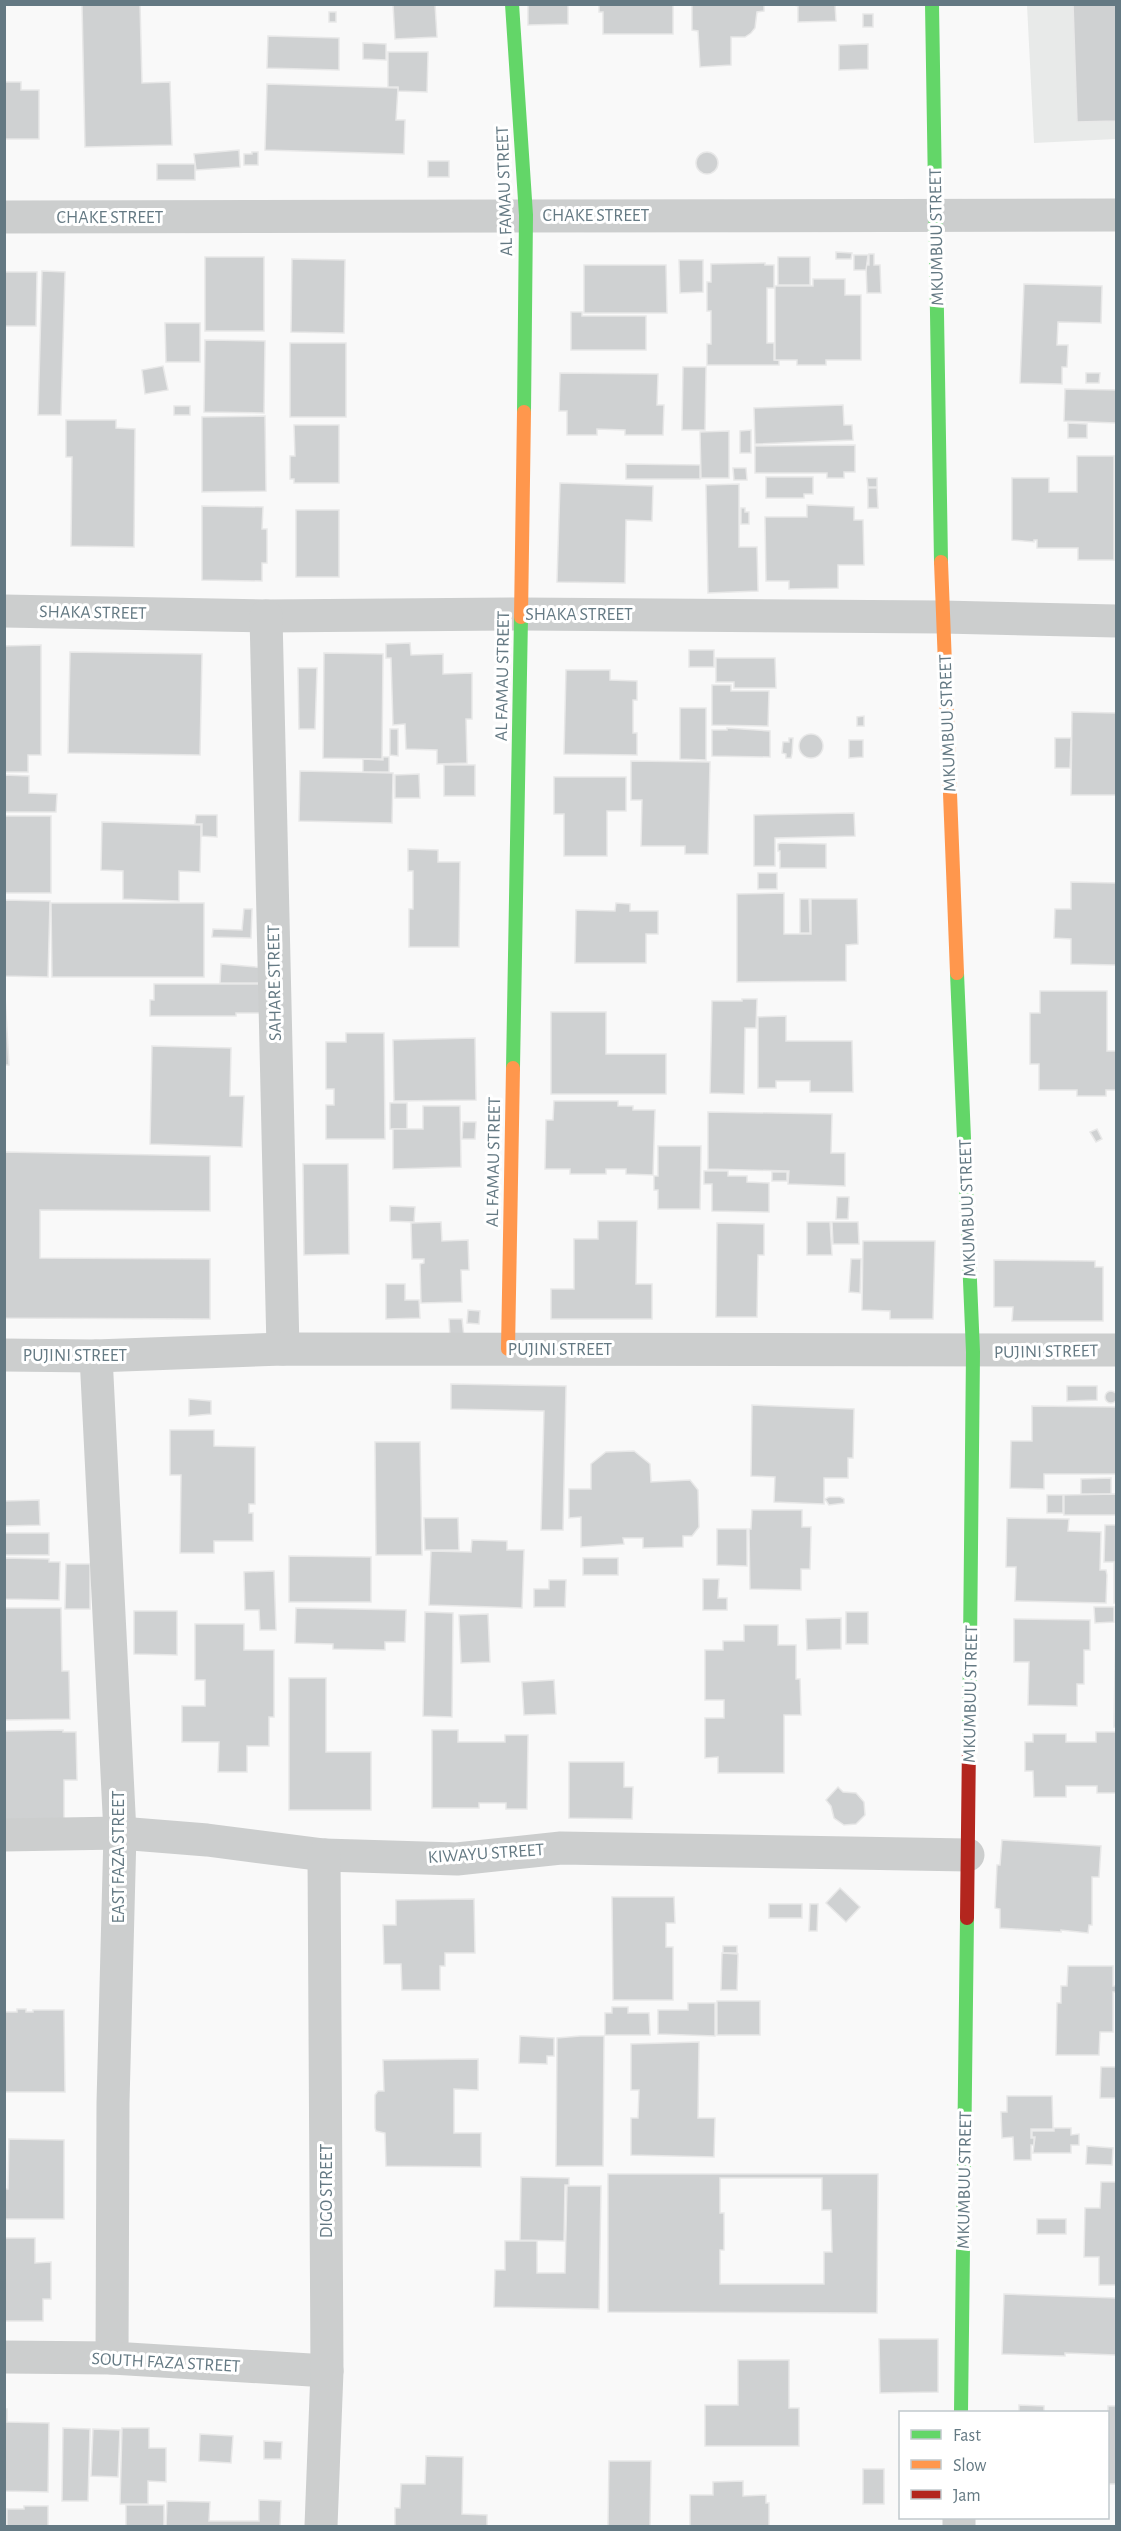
<svg xmlns="http://www.w3.org/2000/svg" width="1121" height="2531" font-family="'Alegreya Sans',sans-serif">
<style>
.built{fill:#e8eae9}
.building{fill:#cfd1d2;stroke:#e8e8e8;stroke-width:1.5;fill-rule:evenodd}
.lines{fill:none;stroke-linecap:round;stroke-linejoin:round}
.street{stroke:#cccece;stroke-width:33}
.fast{stroke:#63d668;stroke-width:14}
.slow{stroke:#ff974d;stroke-width:14}
.jam{stroke:#b3261e;stroke-width:14}
.labels{text-anchor:middle;stroke-width:6;stroke-linejoin:round;paint-order:stroke}
.street-label{font-size:18px;fill:#647983;stroke:#fff}
</style>
<rect width="100%" height="100%" fill="#f9f9f9"/>
<path class="built" d="M1027,5H1116V139L1034,143Z"/>
<g class="building">
<path d="M82,4H140L142,83L170,82L172,145L85,147Z"/>
<path d="M393,4H435L437,37L395,39Z"/>
<path d="M528,4H568V24L528,25Z"/>
<path d="M599,4H673V34H603V12H599Z"/>
<path d="M692,4H764V11L757,12L755,28L751,33L745,37H731V65L700,67L698,31L692,30Z"/>
<path d="M789,4H835L836,21L798,22V6Z"/>
<path d="M1073,4H1116V121L1077,122Z"/>
<rect x="329" y="12" width="7" height="10"/>
<rect x="863" y="14" width="10" height="13"/>
<path d="M268,36L339,38V70L267,68Z"/>
<path d="M363,43L386,44V60L363,59Z"/>
<path d="M868,44V69L839,70V45Z"/>
<path d="M388,52H428L427,92L398,91V87H388Z"/>
<path d="M4,82H21V90H39V139H4Z"/>
<path d="M267,84L398,88L396,120H405L404,154L265,150Z"/>
<path d="M239,150L240,167L196,170L194,154Z"/>
<path d="M252,152H258V165H244V154H252Z"/>
<circle cx="707" cy="163" r="11"/>
<rect x="428" y="161" width="21" height="16"/>
<rect x="157" y="164" width="38" height="16"/>
<path d="M836,252L852,253L851,259H836Z"/>
<path d="M869,254H874V265H880L881,293H867L866,265H869Z"/>
<path d="M854,255H868L866,270H854Z"/>
<rect x="205" y="257" width="59" height="74"/>
<rect x="778" y="257" width="32" height="28"/>
<path d="M292,259L345,260L344,333L291,332Z"/>
<path d="M679,260H703V292L680,293Z"/>
<path d="M765,263V265H774V288H767V343H774V360H779V365H707V344H711V311H707V282H711V264Z"/>
<path d="M584,265H666L667,313H584Z"/>
<path d="M42,271L65,272L61,415H38Z"/>
<path d="M4,272H37L36,326H4Z"/>
<path d="M813,279H845V295H861V360H826V365H797V360H775V286H813Z"/>
<path d="M1024,284L1102,286L1101,323L1058,322L1057,345H1068L1067,367H1062V384L1020,383Z"/>
<path d="M571,312H582V316H646V350H571Z"/>
<path d="M165,323H200V362H166Z"/>
<path d="M205,340L265,341L264,413L204,412Z"/>
<rect x="290" y="343" width="56" height="74"/>
<path d="M163,366L168,390L145,394L142,370Z"/>
<path d="M683,367H706L705,430H682Z"/>
<path d="M560,373L658,374L657,405H664L663,435H625V430L597,429V435H567V411H559Z"/>
<path d="M1086,373H1100L1099,383H1086Z"/>
<path d="M1065,389L1116,390V423L1064,421Z"/>
<path d="M843,405L844,425H852L853,440L755,444L754,408Z"/>
<rect x="174" y="406" width="16" height="9"/>
<path d="M265,416L266,491L202,492V417Z"/>
<path d="M66,420H116V428L135,429L134,547L71,546L72,457H66Z"/>
<path d="M1068,423L1087,424V438H1068Z"/>
<path d="M294,425H339V483H294V479H290V456H295Z"/>
<path d="M751,430V453H740V431Z"/>
<path d="M729,431V478H701L700,432Z"/>
<path d="M855,445V472H844V478H827V473H755V446Z"/>
<path d="M1077,456H1114V560H1078V548H1037V540H1034V542L1012,540V478H1049V492H1077Z"/>
<path d="M626,464L700,465V479H626Z"/>
<path d="M733,468H746L747,480H734Z"/>
<path d="M766,477H813V494H804V498H766Z"/>
<path d="M867,478H877V487H868Z"/>
<path d="M560,483L653,486L652,521L626,520L625,583L557,582Z"/>
<path d="M739,484V547H757L758,591L708,593L706,485Z"/>
<path d="M868,488H877L878,508H868Z"/>
<path d="M807,505L854,507V520H863L864,565H838V588L789,589V581H766L765,517H807Z"/>
<path d="M202,506L263,507L262,529H267V563H262V581L202,580Z"/>
<path d="M741,508H745V512H749V524H741Z"/>
<rect x="296" y="510" width="43" height="67"/>
<path d="M410,643L411,655L443,654V674L472,673V719H466L467,763L437,764V750L406,749L405,724L393,725L391,658H386V644Z"/>
<path d="M41,645V755H28V772H4V646Z"/>
<rect x="689" y="650" width="25" height="17"/>
<path d="M70,652L202,654L200,755L68,753Z"/>
<path d="M324,653L383,654L382,759L323,758Z"/>
<path d="M716,658H775L776,688H734V682H716Z"/>
<path d="M298,668H317L315,729H299Z"/>
<path d="M566,670H610V680L637,681V700H633V733H637V755L564,754Z"/>
<path d="M712,685H731V691H769L768,726L712,725Z"/>
<path d="M680,708H706V760L680,759Z"/>
<path d="M1072,712L1116,713V795H1071Z"/>
<path d="M864,716V726H857V717Z"/>
<path d="M727,728L770,731V757L712,756V730H727Z"/>
<path d="M390,729H398V756L390,755Z"/>
<circle cx="811" cy="746" r="12"/>
<path d="M789,738H793L792,754L791,758H786V754L782,753L783,742H789Z"/>
<path d="M1055,738H1071L1070,768H1055Z"/>
<path d="M849,740H863V757L849,758Z"/>
<path d="M383,757H389V772H363V759L383,760Z"/>
<path d="M631,761L710,762L708,854H685V846H641L642,800H631Z"/>
<rect x="444" y="765" width="31" height="31"/>
<path d="M300,771L393,773L392,823L299,821Z"/>
<path d="M419,774L420,798H395V775Z"/>
<path d="M4,775L29,776V793L57,794L56,812H4Z"/>
<path d="M554,777H626V811H607V856H564V814H554Z"/>
<path d="M854,813L855,836L775,838V866H754V815Z"/>
<path d="M196,815H217V837L202,836V824H195Z"/>
<rect x="4" y="816" width="47" height="77"/>
<path d="M102,822L201,825L200,872L179,871V901L123,899V871L101,870Z"/>
<path d="M781,843L826,844V868H780V851H778V844Z"/>
<path d="M408,849L438,850V862H460L459,947H409V909H413V871H408Z"/>
<rect x="758" y="873" width="19" height="16"/>
<path d="M1071,882L1116,883V965L1071,964V939L1054,938L1055,909H1071Z"/>
<path d="M784,893V934H811V899H857L858,944L846,945V981L737,982V894Z"/>
<path d="M800,899H809L810,933H800Z"/>
<path d="M4,900L50,901L48,977L4,976Z"/>
<path d="M51,903H204V977H52Z"/>
<path d="M616,903L630,904V911H658V934H646V963H575L576,910L615,911Z"/>
<path d="M244,909H252L251,938L212,937L213,929L242,930Z"/>
<path d="M221,964L266,968V983H220Z"/>
<path d="M4,979L9,1065H4Z"/>
<path d="M154,984H263V1013H236V1016H150V1000H154Z"/>
<path d="M1040,991H1107V1051H1116V1090H1106V1096H1077V1090H1039V1064H1030V1013H1040Z"/>
<path d="M742,999H757L756,1028H745L744,1094L710,1093L712,1001H742Z"/>
<path d="M551,1012H606V1054H666V1094H551Z"/>
<path d="M786,1016V1041H852L853,1092H810V1081H776V1088H758V1017Z"/>
<path d="M346,1033H384L385,1139H326V1105H334V1089H326V1042H346Z"/>
<path d="M475,1038L476,1100L394,1101L393,1040Z"/>
<path d="M152,1046L231,1048L230,1096H244L242,1147L150,1144Z"/>
<path d="M554,1101H618V1106H633V1110H655L653,1175L626,1174V1169H606V1174H570V1169H545L546,1120H553Z"/>
<rect x="390" y="1103" width="17" height="26"/>
<path d="M423,1106H460L461,1167L393,1169V1129H423Z"/>
<path d="M708,1112L832,1114L831,1153H845V1186L788,1184L789,1171L708,1169Z"/>
<path d="M463,1122H476L475,1139H462Z"/>
<path d="M1097,1129L1102,1139L1096,1142L1090,1132Z"/>
<path d="M658,1146H701L700,1209H658V1190H654V1176H658Z"/>
<path d="M4,1152L210,1156V1211L40,1210V1258L210,1259V1319L4,1318Z"/>
<path d="M303,1164H348L349,1254L304,1255Z"/>
<path d="M704,1171H728V1176H747V1182L769,1183V1212L712,1211V1184H704Z"/>
<rect x="772" y="1172" width="15" height="9"/>
<path d="M837,1197H849L848,1219H836Z"/>
<path d="M390,1206L415,1207L414,1222L390,1221Z"/>
<path d="M598,1221H637L636,1284H652V1319H551V1289H574V1239H598Z"/>
<path d="M441,1222L442,1241L468,1240L469,1270H461L462,1302L421,1303L420,1264L424,1263V1259H412L411,1223Z"/>
<path d="M807,1222H830L832,1255H807Z"/>
<path d="M832,1222H858L859,1244H833Z"/>
<path d="M717,1223L764,1224V1255H758L757,1317H716Z"/>
<path d="M863,1241H935L933,1319H890V1311L862,1310Z"/>
<path d="M851,1259H861L860,1293L849,1292Z"/>
<path d="M994,1260L1095,1261V1267H1103V1321H1012L1013,1307H994Z"/>
<path d="M386,1284H405V1300H419L420,1318L386,1319Z"/>
<path d="M468,1310L480,1311L479,1324L467,1323Z"/>
<path d="M449,1319H462L464,1337L450,1338Z"/>
<path d="M451,1384L566,1386L563,1530H541L544,1411L451,1409Z"/>
<path d="M1067,1386H1097V1400L1067,1401Z"/>
<circle cx="1111" cy="1397" r="6"/>
<path d="M189,1399L211,1401V1414L189,1416Z"/>
<path d="M752,1405L854,1409L853,1458H848V1478H824V1504L774,1502L775,1477L751,1476Z"/>
<path d="M1032,1406L1116,1407V1474H1044V1489L1010,1488L1011,1441H1032Z"/>
<path d="M170,1430H214V1446L255,1447V1504H249V1513H253V1541H214V1553H180L181,1475H170Z"/>
<path d="M375,1442H420L422,1555H376Z"/>
<path d="M634,1451L650,1464L651,1482L690,1480L698,1490L699,1527L692,1536H683V1547L643,1548V1538H623L624,1544L581,1547V1517L569,1518V1489H591V1464L606,1452Z"/>
<path d="M1111,1478V1494H1081V1479Z"/>
<path d="M1116,1494V1515H1064V1495Z"/>
<rect x="1047" y="1495" width="16" height="18"/>
<path d="M829,1497H840L844,1499V1503L829,1505L825,1499Z"/>
<path d="M39,1500L40,1525L4,1526V1501Z"/>
<path d="M752,1510H802V1527H811L810,1569H801V1590L750,1589L749,1529H751Z"/>
<path d="M424,1518H458L459,1550H425Z"/>
<path d="M1007,1518L1069,1519L1068,1531L1101,1532L1100,1570H1106L1107,1575L1106,1603L1015,1601L1016,1567H1006Z"/>
<path d="M1105,1525H1116V1603H1114V1562H1104Z"/>
<path d="M717,1529H747V1566L717,1565Z"/>
<rect x="4" y="1533" width="45" height="22"/>
<path d="M472,1540L507,1541V1550H524L522,1608L429,1605L431,1551L471,1552Z"/>
<path d="M289,1556L371,1557V1602H289Z"/>
<path d="M4,1558L49,1559V1562H60L59,1600L4,1599Z"/>
<rect x="583" y="1558" width="35" height="17"/>
<path d="M66,1564H90V1609H65Z"/>
<path d="M274,1571L276,1630H260L259,1610H245L244,1572Z"/>
<path d="M703,1579H719L718,1598H727V1610H703Z"/>
<path d="M549,1580H566L565,1607H534V1589H549Z"/>
<path d="M1094,1607H1114V1622L1095,1623Z"/>
<path d="M4,1608H61L62,1671H69L70,1719L4,1720Z"/>
<path d="M296,1608L406,1610L405,1642H385V1650L333,1649V1644L295,1643Z"/>
<path d="M134,1611H177V1655L134,1654Z"/>
<path d="M1116,1611V1727H1114Z"/>
<path d="M425,1612L453,1613L452,1717L423,1716Z"/>
<rect x="846" y="1612" width="22" height="32"/>
<path d="M488,1614L490,1662L461,1663L459,1615Z"/>
<path d="M841,1618V1649L807,1650L806,1619Z"/>
<path d="M1014,1619L1090,1620V1650H1084V1684H1077V1706L1028,1705L1029,1662H1014Z"/>
<path d="M195,1624H244V1650H274V1717H269V1746H247V1772H218L219,1742H182V1706H205V1680H195Z"/>
<path d="M744,1625H778V1645H796V1679H800L801,1715H784V1773H718V1757L705,1758V1718H724V1700H705V1650H723V1641H744Z"/>
<path d="M289,1678H326V1752H371V1810H289Z"/>
<path d="M554,1680L556,1714L524,1715L522,1682Z"/>
<path d="M63,1730V1732H76L77,1780H64V1820L4,1821V1731Z"/>
<path d="M432,1730H458V1742H505V1735H528L527,1809H506V1803H479V1808H432Z"/>
<path d="M1096,1732H1116V1793H1097V1786H1066V1797H1034L1033,1771H1025V1742H1033V1734H1066V1742H1096Z"/>
<path d="M569,1762H624V1787H633L632,1819L569,1818Z"/>
<path d="M838,1787L843,1792L856,1793L864,1802L865,1815L856,1824L844,1825L834,1818L831,1806L826,1800Z"/>
<path d="M1002,1840L1101,1846L1099,1877H1092V1925H1089L1088,1933L1061,1930V1932L1000,1928V1909L995,1908L997,1865H1000Z"/>
<path d="M840,1888L860,1907L846,1922L826,1903Z"/>
<path d="M612,1897H674L675,1923H666V1947H673V2000H613Z"/>
<path d="M474,1899L475,1953H445V1966H440V1990H402L401,1964H384L383,1925H396V1900Z"/>
<rect x="769" y="1904" width="33" height="14"/>
<path d="M810,1904H818L817,1931H809Z"/>
<rect x="723" y="1946" width="14" height="7"/>
<path d="M722,1953L738,1954L737,1990H721Z"/>
<path d="M1068,1966H1113V1986H1116V1992H1113V2032H1100L1099,2055H1056L1057,2003H1061V1986H1067Z"/>
<rect x="717" y="2001" width="43" height="34"/>
<path d="M688,2003H715V2036L658,2034V2010H688Z"/>
<path d="M612,2007H628V2013H649L650,2035H605V2013H612Z"/>
<path d="M17,2009H26V2012H33V2010H64L65,2092H4V2012H17Z"/>
<path d="M520,2036L554,2038V2056H547V2064L519,2063Z"/>
<path d="M580,2036H604L603,2166H556L557,2038Z"/>
<path d="M699,2042L698,2118H715L714,2157L631,2155V2118H638L639,2090H631V2044Z"/>
<path d="M478,2059V2090L454,2089V2133H481V2167L386,2166L385,2133L376,2131L375,2128V2095L378,2091H384L383,2060Z"/>
<path d="M1101,2067H1116V2098H1100Z"/>
<path d="M1007,2096H1052L1053,2129H1031V2138H1034V2145H1031V2160H1014L1013,2137L1002,2138L1001,2112H1007Z"/>
<path d="M1054,2128H1071V2135L1079,2134V2145H1071V2153H1033L1035,2137H1032V2131H1054Z"/>
<path d="M9,2139L64,2140V2219H4V2189H8Z"/>
<path d="M1087,2146L1113,2148L1112,2165L1086,2164Z"/>
<path d="M608,2174H878L877,2313L608,2312ZM720,2178H822V2210H831L832,2252H824V2284H720V2250H724V2213H720Z"/>
<path d="M521,2177L569,2178V2185H565L564,2241L520,2240Z"/>
<path d="M1101,2182H1116V2285H1099V2257H1084L1085,2208H1100Z"/>
<path d="M567,2186H601L599,2309L494,2307L495,2270H505V2241H537V2273H565Z"/>
<rect x="1037" y="2219" width="29" height="15"/>
<path d="M4,2238H35V2263L51,2262V2299H43V2321H4Z"/>
<path d="M1004,2294L1116,2298V2355L1065,2353V2356L1002,2354Z"/>
<path d="M879,2339H938V2392L880,2393Z"/>
<path d="M738,2360H789V2408H799V2446H705V2405H738Z"/>
<path d="M1019,2405L1044,2406V2412H1019Z"/>
<rect x="1108" y="2406" width="8" height="78"/>
<path d="M4,2409H7V2422L49,2423L48,2492L4,2491Z"/>
<path d="M63,2428L90,2429L88,2501H62Z"/>
<path d="M122,2428H149V2448H166V2482L148,2481V2504H120Z"/>
<path d="M93,2429L120,2430L118,2477L91,2476Z"/>
<path d="M200,2434L233,2436L231,2463L199,2461Z"/>
<path d="M264,2441L282,2442L281,2459H264Z"/>
<path d="M426,2456L463,2457L462,2514L487,2515V2526H395V2508H400L401,2484H425Z"/>
<path d="M609,2461H651L650,2526H608Z"/>
<rect x="863" y="2469" width="21" height="35"/>
<path d="M743,2481V2496L766,2495V2503H769V2526H690V2495H713V2482Z"/>
<path d="M259,2500L281,2501L280,2526H166L167,2501L210,2502L209,2521H259Z"/>
<rect x="126" y="2505" width="38" height="21"/>
<path d="M24,2506H48V2526H4H7V2509H24Z"/>
</g>
<g class="lines">
<g class="street">
<path d="M4,217L1116,215"/>
<path d="M4,611L266,616L521,614L942,617L1116,621"/>
<path d="M266,616L283,1349"/>
<path d="M4,1355L96,1356L283,1349L1116,1350"/>
<path d="M96,1356L120,1833L113,2103L112,2358"/>
<path d="M4,1835L120,1833L207,1840L324,1855L457,1859L561,1848L968,1855"/>
<path d="M4,2357L112,2358L327,2371"/>
<path d="M321,2526L327,2371L324,1855"/>
<path d="M959,2526V2518"/>
</g>
<g class="fast">
<path d="M512,4L526,215L524,412"/>
<path d="M932,4L941,562"/>
<path d="M957,973L973,1352L969,1743"/>
<path d="M513,1068L521,617"/>
<path d="M961,2412L967,1918"/>
</g>
<g class="slow">
<path d="M941,562L957,973"/>
<path d="M521,617L524,412"/>
<path d="M508,1349L513,1068"/>
</g>
<path class="jam" d="M967,1918L969,1743"/>
</g>
<g class="labels">
<g class="street-label">
<text transform="translate(504 191) rotate(-92)" y="6">AL FAMAU STREET</text>
<text x="596" y="221">CHAKE STREET</text>
<text x="110" y="223">CHAKE STREET</text>
<text transform="translate(936 237) rotate(-91)" y="6">MKUMBUU STREET</text>
<text transform="translate(93 612) rotate(1)" y="6">SHAKA STREET</text>
<text x="579" y="620">SHAKA STREET</text>
<text transform="translate(502 676) rotate(-89)" y="6">AL FAMAU STREET</text>
<text transform="translate(947 723) rotate(-92)" y="6">MKUMBUU STREET</text>
<text transform="translate(274 983) rotate(-91)" y="6">SAHARE STREET</text>
<text transform="translate(493 1162) rotate(-89)" y="6">AL FAMAU STREET</text>
<text transform="translate(967 1208) rotate(-92)" y="6">MKUMBUU STREET</text>
<text x="560" y="1355">PUJINI STREET</text>
<text transform="translate(1046 1351) rotate(-1)" y="6">PUJINI STREET</text>
<text x="75" y="1361">PUJINI STREET</text>
<text transform="translate(970 1694) rotate(-89)" y="6">MKUMBUU STREET</text>
<text transform="translate(486 1853) rotate(-4)" y="6">KIWAYU STREET</text>
<text transform="translate(118 1857) rotate(-90)" y="6">EAST FAZA STREET</text>
<text transform="translate(964 2180) rotate(-89)" y="6">MKUMBUU STREET</text>
<text transform="translate(326 2191) rotate(-90)" y="6">DIGO STREET</text>
<text transform="translate(166 2362) rotate(3)" y="6">SOUTH FAZA STREET</text>
</g>
</g>
<rect width="1121" height="2531" fill="none" stroke="#647983" stroke-width="12"/>
<rect x="899" y="2411" width="210" height="108" fill="#ffffff" stroke="#c1c9cd" stroke-width="1.5"/>
<rect x="911" y="2430" width="30" height="9" fill="#63d668" stroke="#c1c9cd" stroke-width="1.5"/>
<text x="953" y="2441" font-size="18" fill="#647983">Fast</text>
<rect x="911" y="2460" width="30" height="9" fill="#ff974d" stroke="#c1c9cd" stroke-width="1.5"/>
<text x="953" y="2471" font-size="18" fill="#647983">Slow</text>
<rect x="911" y="2490" width="30" height="9" fill="#b3261e" stroke="#c1c9cd" stroke-width="1.5"/>
<text x="953" y="2501" font-size="18" fill="#647983">Jam</text>
</svg>
